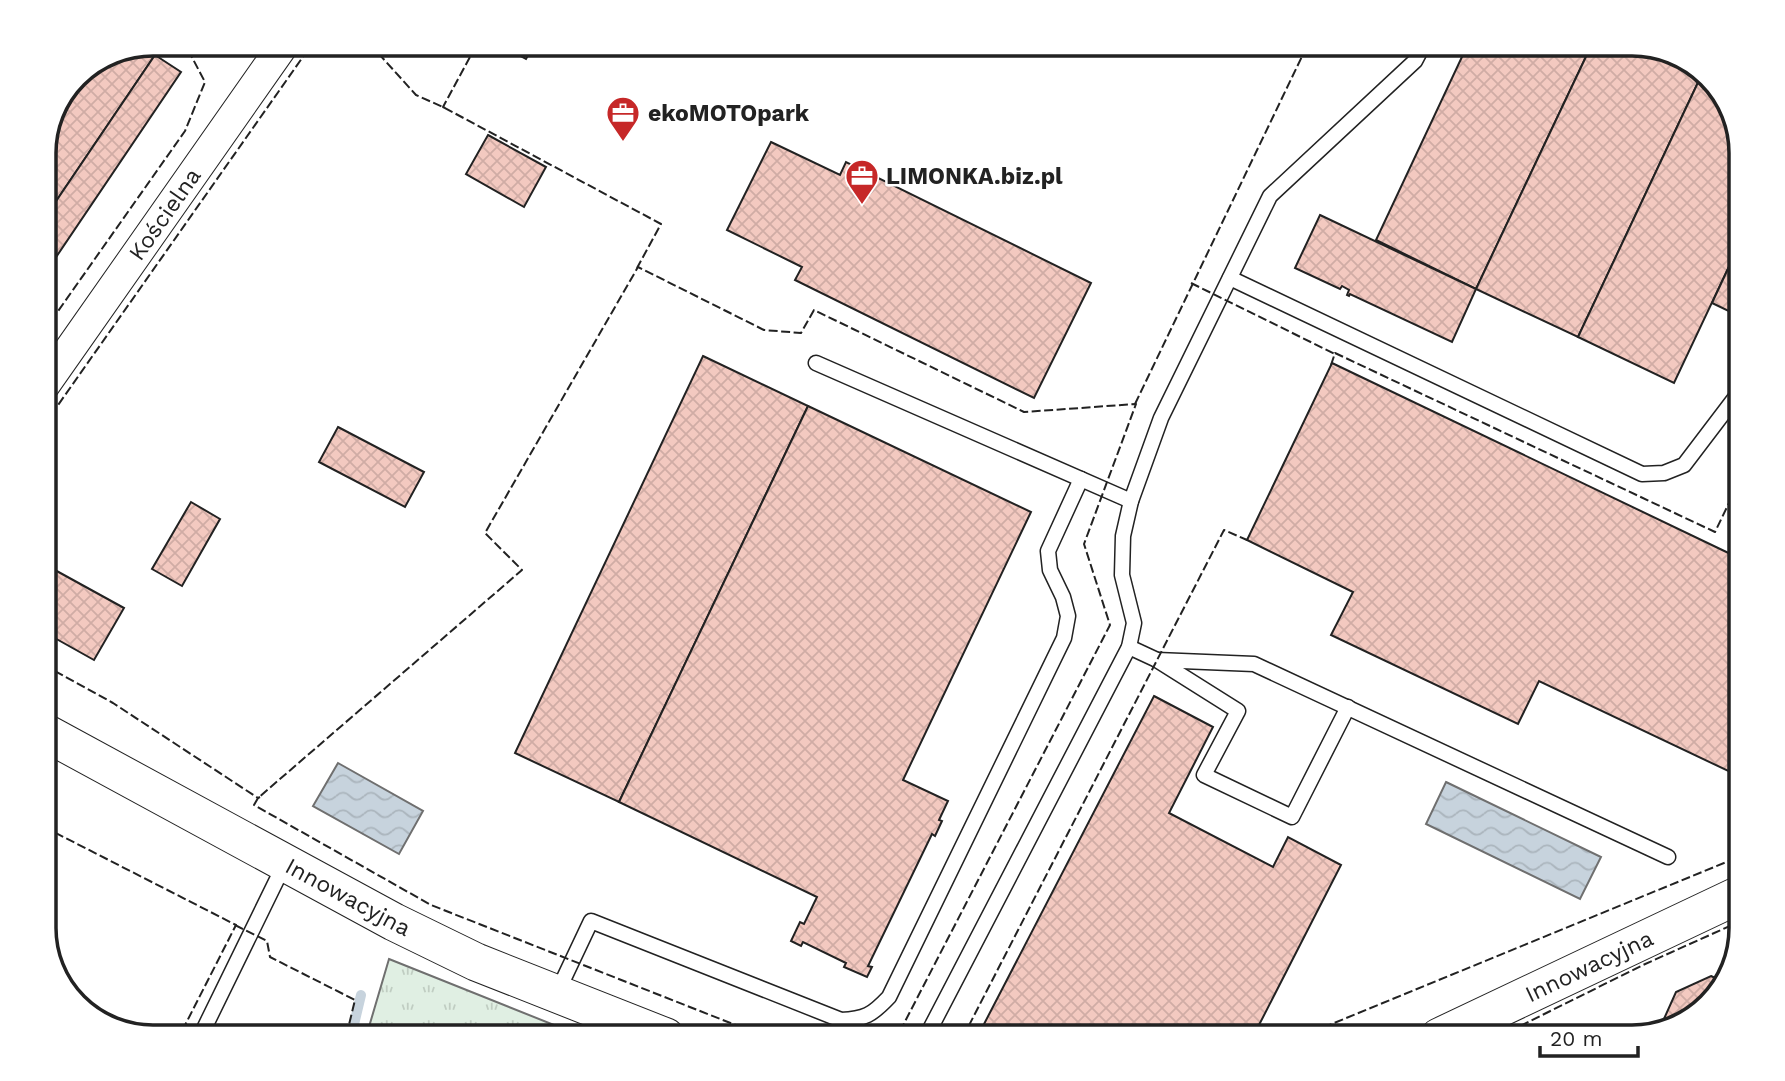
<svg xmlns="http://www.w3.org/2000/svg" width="1785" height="1081" font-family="'Work Sans',sans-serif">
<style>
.grass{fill:url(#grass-tufts);stroke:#6f6f6f;stroke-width:2}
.water{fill:url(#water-waves);stroke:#6f6f6f;stroke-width:2}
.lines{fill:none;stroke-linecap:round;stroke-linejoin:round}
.stream{stroke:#c7d3dd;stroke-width:10}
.building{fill:url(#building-cross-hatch);stroke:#222;stroke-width:2}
.service-casing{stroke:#222;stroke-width:17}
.minor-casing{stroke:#222;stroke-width:32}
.tertiary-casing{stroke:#222;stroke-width:39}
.service{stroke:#fff;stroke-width:14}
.minor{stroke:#fff;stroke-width:30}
.tertiary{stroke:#fff;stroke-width:37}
.fence{stroke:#222;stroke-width:2;stroke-dasharray:9 3.5;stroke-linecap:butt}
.labels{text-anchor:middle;stroke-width:5;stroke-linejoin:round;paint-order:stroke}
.poi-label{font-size:23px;font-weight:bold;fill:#222;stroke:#fff;text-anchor:start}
.street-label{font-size:23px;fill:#222;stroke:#fff}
.rim{fill:none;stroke:#222;stroke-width:3.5}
</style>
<defs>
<pattern id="grass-tufts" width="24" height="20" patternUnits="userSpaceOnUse" patternTransform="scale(1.75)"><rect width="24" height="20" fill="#e0efe3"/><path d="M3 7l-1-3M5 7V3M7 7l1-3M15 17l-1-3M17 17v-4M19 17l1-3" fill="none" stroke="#c0cdc2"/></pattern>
<pattern id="water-waves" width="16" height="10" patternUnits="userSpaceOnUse" patternTransform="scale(1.75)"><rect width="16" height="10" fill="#c7d3dd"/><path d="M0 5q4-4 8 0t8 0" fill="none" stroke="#abb5bd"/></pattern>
<pattern id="building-cross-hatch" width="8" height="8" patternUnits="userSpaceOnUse" patternTransform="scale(1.75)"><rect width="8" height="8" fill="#f3c9c0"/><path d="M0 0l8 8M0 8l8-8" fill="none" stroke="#d0aca5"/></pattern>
</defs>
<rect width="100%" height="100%" fill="#fff"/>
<path class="grass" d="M389,959L584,1037H366Z"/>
<g class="water">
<path d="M338,763L423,811L399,854L313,806Z"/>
<path d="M1446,782L1601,857L1580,899L1426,824Z"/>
</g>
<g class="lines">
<path class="stream" d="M351,1037L361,995"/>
</g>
<g class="building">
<path d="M498,44H535L526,59Z"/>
<path d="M1468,44H1592L1476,289L1376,240Z"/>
<path d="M1592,44H1632L1663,52L1696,67L1702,74L1578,337L1476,289Z"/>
<path d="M144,48L155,55L44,219V146L76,75Z"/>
<path d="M155,55L181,72L44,275V219Z"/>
<path d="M1702,74L1726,98L1741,146V241L1674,383L1578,337Z"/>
<path d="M488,135L546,167L524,207L466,174Z"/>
<path d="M771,142L840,175L846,162L1091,283L1034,398L795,280L802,267L727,230Z"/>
<path d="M1320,215L1476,289L1452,342L1350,294L1349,296L1347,295L1349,290L1342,286L1340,289L1295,268Z"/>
<path d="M1741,241V317L1712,303Z"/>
<path d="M703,356L808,406L619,802L515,753Z"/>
<path d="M1332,363L1741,559V777L1539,681L1518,724L1331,635L1353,592L1247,540Z"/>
<path d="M808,406L1031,512L903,780L948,801L939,820L942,821L935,836L932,834L868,966L872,967L867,977L844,967L846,963L803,942L801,946L791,941L800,922L804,924L817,897L619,802Z"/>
<path d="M338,427L424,472L405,507L319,462Z"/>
<path d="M191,502L220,519L182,586L152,569Z"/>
<path d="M44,564L124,608L94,660L44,632Z"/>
<path d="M1154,696L1213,727L1169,813L1273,867L1288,837L1341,865L1259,1025L1227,1037H1124L1120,1035L1119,1037H1006L983,1026Z"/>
<path d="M1711,976L1726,983L1686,1023L1659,1030L1676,992Z"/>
</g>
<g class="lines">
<defs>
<g id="service">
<path d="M1230,278L1642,474L1664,473L1684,465L1741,390"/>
<path d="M816,363L1131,501"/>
<path d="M1129,647L1157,660L1238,711L1204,775L1292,817L1348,707"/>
<path d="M1157,660L1254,664L1668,857"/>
<path d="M557,993L591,921L841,1020C865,1019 872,1015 889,997L1064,638L1068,616L1063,597L1050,570L1048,551L1081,479"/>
<path d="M200,1037L285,863"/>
<path d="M926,1037L1129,647L1134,623L1122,575L1123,536L1131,501L1161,418L1270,196L1415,61L1424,44"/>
</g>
<g id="minor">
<path id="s1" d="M44,386L284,44"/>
</g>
<g id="tertiary">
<path id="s2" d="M44,732L394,922L476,962L666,1037"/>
<path id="s3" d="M1439,1037L1741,894"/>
</g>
</defs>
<use href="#service" class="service-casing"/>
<use href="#minor" class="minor-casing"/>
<use href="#tertiary" class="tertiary-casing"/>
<use href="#service" class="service"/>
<use href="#minor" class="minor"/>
<use href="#tertiary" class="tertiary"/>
<g class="fence">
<path d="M370,44L416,95L443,107L661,224L637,268"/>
<path d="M445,108L443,107L477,44"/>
<path d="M1191,283L1335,354"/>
<path d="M44,331L185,131L205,82L185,44"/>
<path d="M1331,365L1335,353L1715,532L1741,478"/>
<path d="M1135,404L1308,44"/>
<path d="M44,425L312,44"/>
<path d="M44,665L113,703L258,798L260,797"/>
<path d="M44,827L236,925L179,1037"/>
<path d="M235,925L267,941L270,957L355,1000L346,1037"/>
<path d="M766,1037L431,905L254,805L258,798L522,570L485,533L638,267L764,330L801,333L814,310L1024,412L1136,404L1084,544L1110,625L897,1037"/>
<path d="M963,1037L1224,530L1247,540L1248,538"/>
<path d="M1300,1037L1741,856"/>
<path d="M1498,1037L1643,965L1741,921"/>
</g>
</g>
<defs>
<symbol id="office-pin" viewBox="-11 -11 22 30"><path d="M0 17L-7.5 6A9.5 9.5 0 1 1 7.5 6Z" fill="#c62828" stroke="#fff"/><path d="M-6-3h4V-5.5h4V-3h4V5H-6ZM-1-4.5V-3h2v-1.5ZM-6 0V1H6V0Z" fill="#fff"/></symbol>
</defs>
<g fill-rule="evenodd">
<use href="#office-pin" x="604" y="94" width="38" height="52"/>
<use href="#office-pin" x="843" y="157" width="38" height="52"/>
</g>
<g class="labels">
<g class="poi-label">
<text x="648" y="121">ekoMOTOpark</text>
<text x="886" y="184">LIMONKA.biz.pl</text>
</g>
<g class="street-label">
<text dy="8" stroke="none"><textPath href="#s1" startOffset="210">Kościelna</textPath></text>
<text dy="8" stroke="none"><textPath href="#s2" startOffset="346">Innowacyjna</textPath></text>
<text dy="8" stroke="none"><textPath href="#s3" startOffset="166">Innowacyjna</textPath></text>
</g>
</g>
<path d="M0 0H1785V1081H0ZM153 56H1632A97 97 0 0 1 1729 153V928A97 97 0 0 1 1632 1025H153A97 97 0 0 1 56 928V153A97 97 0 0 1 153 56Z" fill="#fff" fill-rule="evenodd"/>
<path class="rim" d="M153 56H1632A97 97 0 0 1 1729 153V928A97 97 0 0 1 1632 1025H153A97 97 0 0 1 56 928V153A97 97 0 0 1 153 56Z"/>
<path d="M1540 1046v10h98v-10" fill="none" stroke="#222222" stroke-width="3.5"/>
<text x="1550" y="1046" font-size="21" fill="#222222" stroke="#ffffff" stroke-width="5" paint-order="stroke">20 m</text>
</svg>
